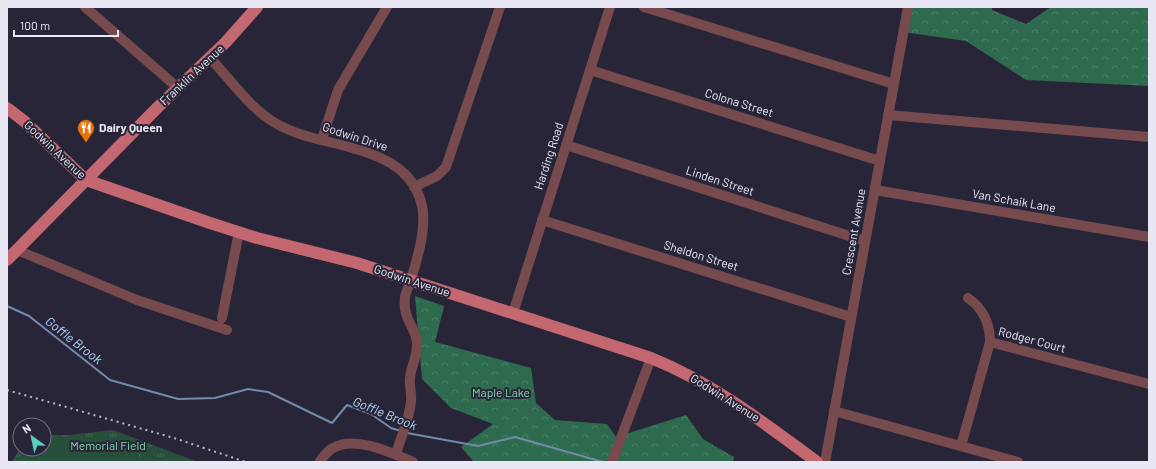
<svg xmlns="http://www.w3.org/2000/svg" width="1156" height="469" font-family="Barlow,sans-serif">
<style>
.grass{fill:url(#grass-tufts)}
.forest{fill:url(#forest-crowns)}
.pitch{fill:#284f3c}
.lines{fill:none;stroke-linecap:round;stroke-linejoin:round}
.stream{stroke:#718baa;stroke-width:2}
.minor{stroke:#774a4d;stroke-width:10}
.major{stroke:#c36870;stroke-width:12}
.rail{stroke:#bbb8c7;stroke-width:2;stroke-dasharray:2 4;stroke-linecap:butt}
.labels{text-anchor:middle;stroke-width:4;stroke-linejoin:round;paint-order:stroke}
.street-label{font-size:12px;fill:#e9e7f4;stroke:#292538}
.poi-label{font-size:12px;font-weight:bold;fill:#e9e7f4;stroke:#292538;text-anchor:start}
.park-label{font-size:12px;fill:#81daaf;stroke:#292538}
.water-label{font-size:13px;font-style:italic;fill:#b3d6fc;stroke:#292538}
</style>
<defs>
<pattern id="grass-tufts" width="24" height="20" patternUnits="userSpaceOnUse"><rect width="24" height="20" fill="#284f3c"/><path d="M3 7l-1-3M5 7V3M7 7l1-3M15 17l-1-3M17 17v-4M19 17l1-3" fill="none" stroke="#476859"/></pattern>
<pattern id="forest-crowns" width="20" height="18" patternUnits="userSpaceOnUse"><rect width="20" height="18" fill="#2e6a4e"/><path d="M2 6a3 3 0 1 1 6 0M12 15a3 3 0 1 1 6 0" fill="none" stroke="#4c7f68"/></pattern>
</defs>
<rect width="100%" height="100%" fill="#292538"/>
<path class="grass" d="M113,430L198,462H12L20,448V449H44V435H69Z"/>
<g class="forest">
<path d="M908,7H992V10L1026,24L1051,7H1149V86L1026,80L966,41L903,32Z"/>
<path d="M415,296L444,306L435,342L531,368L536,403L555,420L607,424L616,437L686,415L703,439L734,457L733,462H474L461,447L493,424L451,408L422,379Z"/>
</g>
<path class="pitch" d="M44,441L138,449L139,462H30L32,449H44Z"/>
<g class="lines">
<g class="stream">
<path d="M7,306L29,316L110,380L178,399L215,398L248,389L268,392L332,423L347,405L371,414L391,428L401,431"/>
<path d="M407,433L478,446L515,437L603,462"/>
</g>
<g class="minor">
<path d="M85,7L178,88"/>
<path d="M644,7L894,84"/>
<path d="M210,58C231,80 250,109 277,124C323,151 414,141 423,212C425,234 417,259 411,280C409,286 406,291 405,297C402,319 416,327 417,343C418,355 411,366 410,378C409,386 412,394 411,402C409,420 401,437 396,454"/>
<path d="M590,70L880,161"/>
<path d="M888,115L1149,137"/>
<path d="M322,139L338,90L387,7"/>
<path d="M566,145L865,241"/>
<path d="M414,187L437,176L446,167L500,7"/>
<path d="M875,190L1149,237"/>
<path d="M542,220L851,317"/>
<path d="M17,250L137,300L227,330"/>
<path d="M513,313L610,7"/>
<path d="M222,318L239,232"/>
<path d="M990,342L1149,384"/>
<path d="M834,411L1018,462"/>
<path d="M961,446L990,342C990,324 984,309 968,298"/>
<path d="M320,461C324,456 327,451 333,448C355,435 392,453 413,462"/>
<path d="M612,462L651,358"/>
<path d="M825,462L908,7"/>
</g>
<g class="major">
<path d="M7,108L24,121L86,180L210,223L257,238L357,263L651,358C713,383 764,423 817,462"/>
<path d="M7,260L157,108L226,42L257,7"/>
</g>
<path class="rail" d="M7,390L174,438L246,462"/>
</g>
<defs>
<symbol id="restaurant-pin" viewBox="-11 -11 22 30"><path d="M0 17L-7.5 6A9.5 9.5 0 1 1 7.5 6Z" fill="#e8710a" stroke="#292538"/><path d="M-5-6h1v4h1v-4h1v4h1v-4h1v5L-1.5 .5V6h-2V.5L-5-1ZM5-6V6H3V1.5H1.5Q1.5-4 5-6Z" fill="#fff"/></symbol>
</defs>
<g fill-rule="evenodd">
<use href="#restaurant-pin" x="76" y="118" width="20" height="27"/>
</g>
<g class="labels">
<g class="street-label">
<text transform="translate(192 75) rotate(-43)" y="4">Franklin Avenue</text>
<text transform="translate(739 103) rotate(17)" y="4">Colona Street</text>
<text transform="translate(355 137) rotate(18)" y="4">Godwin Drive</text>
<text transform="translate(55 150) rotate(43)" y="4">Godwin Avenue</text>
<text transform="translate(549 156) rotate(-72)" y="4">Harding Road</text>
<text transform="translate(720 181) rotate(18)" y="4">Linden Street</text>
<text transform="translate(1014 201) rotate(10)" y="4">Van Schaik Lane</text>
<text transform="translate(854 232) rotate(-80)" y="4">Crescent Avenue</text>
<text transform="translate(701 256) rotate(17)" y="4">Sheldon Street</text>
<text transform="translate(412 281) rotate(18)" y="4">Godwin Avenue</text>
<text transform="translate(1032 340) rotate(15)" y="4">Rodger Court</text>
<text transform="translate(725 398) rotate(32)" y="4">Godwin Avenue</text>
</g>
<g class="poi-label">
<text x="99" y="132">Dairy Queen</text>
</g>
<g class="park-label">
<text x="501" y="397">Maple Lake</text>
<text x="108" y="450">Memorial Field</text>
</g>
<g class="water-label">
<text transform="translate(74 340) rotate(38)" y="5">Goffle Brook</text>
<text transform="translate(385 413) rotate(22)" y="5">Goffle Brook</text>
</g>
</g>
<rect width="1156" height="469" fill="none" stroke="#e9e7f4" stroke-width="16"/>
<g transform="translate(32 437) rotate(327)"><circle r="19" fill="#292538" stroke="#767383"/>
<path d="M0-3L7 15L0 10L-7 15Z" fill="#57cec1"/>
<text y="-6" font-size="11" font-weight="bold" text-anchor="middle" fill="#e9e7f4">N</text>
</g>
<path d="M14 30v6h104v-6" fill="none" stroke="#e9e7f4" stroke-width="2"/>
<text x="20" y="30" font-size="12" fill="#e9e7f4" stroke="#292538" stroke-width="3" paint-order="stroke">100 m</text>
</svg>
